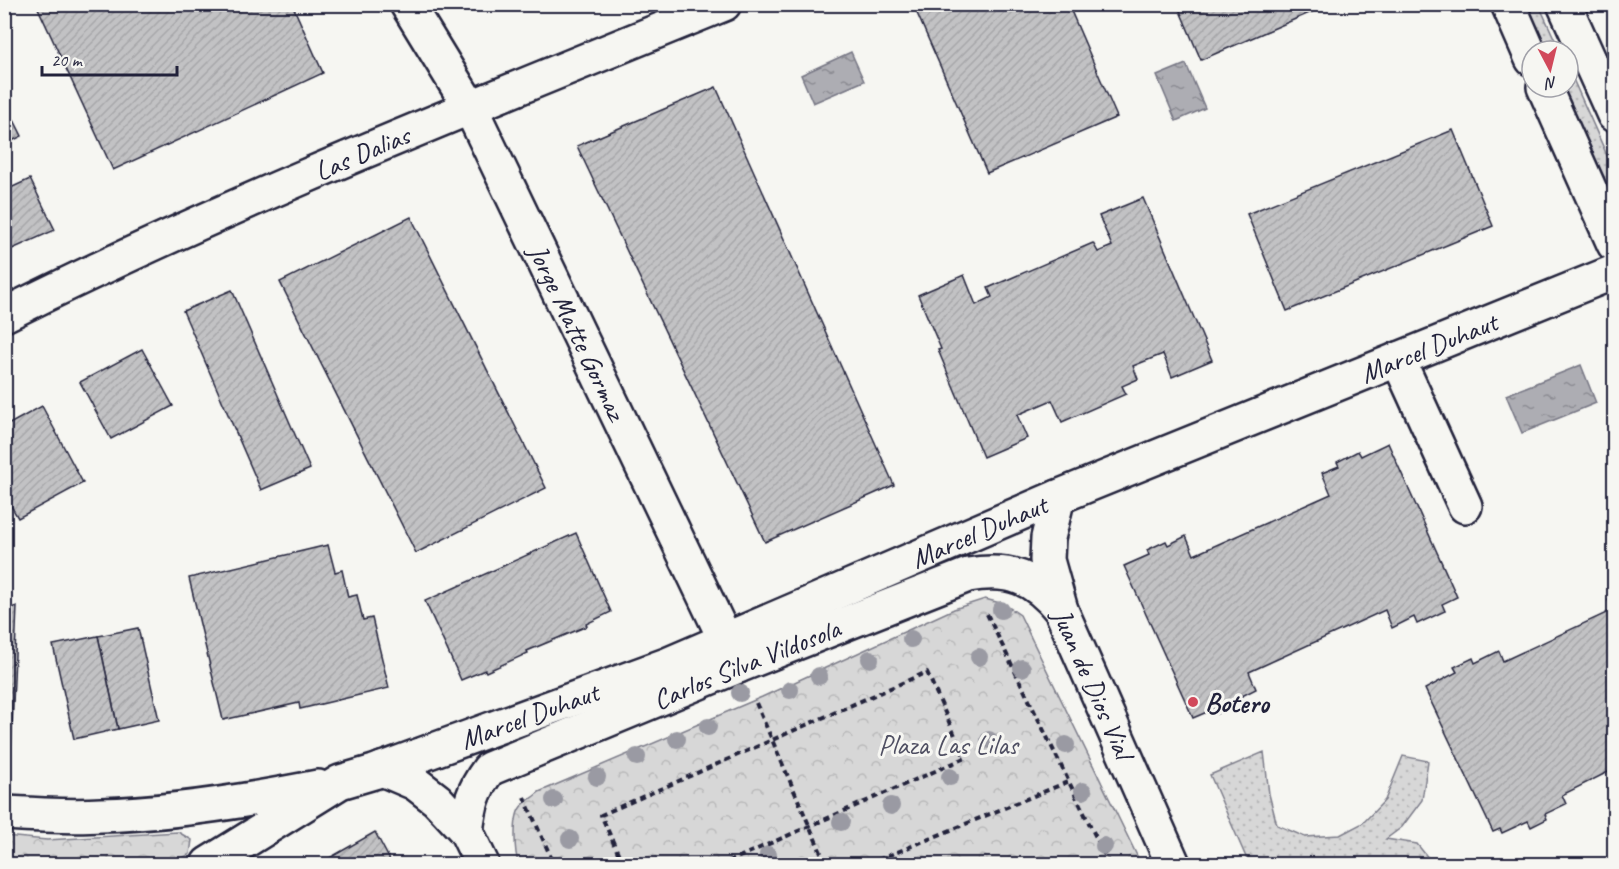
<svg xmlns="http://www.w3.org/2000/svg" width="1619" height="869" font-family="Caveat,sans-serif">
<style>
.grass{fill:url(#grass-dots);stroke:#7c7c89;stroke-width:1.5}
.park{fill:url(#park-crowns);stroke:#7c7c89;stroke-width:1.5}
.water{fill:url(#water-ripples);stroke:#757583;stroke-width:1.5}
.building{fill:url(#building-hatch);stroke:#22223b;stroke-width:1.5}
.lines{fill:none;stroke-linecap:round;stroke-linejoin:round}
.minor-casing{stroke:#22223b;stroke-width:38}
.path{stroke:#22223b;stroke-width:4;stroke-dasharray:6 4.5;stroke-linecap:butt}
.minor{stroke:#f6f6f2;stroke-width:33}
.tree{fill:#9a9aa3}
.poi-dot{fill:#d1495b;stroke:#f6f6f2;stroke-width:2}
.labels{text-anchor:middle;stroke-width:6;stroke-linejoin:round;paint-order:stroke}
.street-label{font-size:28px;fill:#22223b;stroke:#f6f6f2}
.poi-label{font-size:28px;font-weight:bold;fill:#22223b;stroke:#f6f6f2;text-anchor:start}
.park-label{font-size:28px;fill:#4f4f62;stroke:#f6f6f2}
</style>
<defs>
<pattern id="grass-dots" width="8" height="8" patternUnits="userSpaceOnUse" patternTransform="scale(1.5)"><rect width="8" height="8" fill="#d7d7d7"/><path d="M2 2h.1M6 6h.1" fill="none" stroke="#b8b8b9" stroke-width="1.8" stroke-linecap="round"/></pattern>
<pattern id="park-crowns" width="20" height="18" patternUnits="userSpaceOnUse" patternTransform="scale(1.5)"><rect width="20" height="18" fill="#d7d7d7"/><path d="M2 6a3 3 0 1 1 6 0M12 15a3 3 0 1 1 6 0" fill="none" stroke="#b8b8b9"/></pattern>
<pattern id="water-ripples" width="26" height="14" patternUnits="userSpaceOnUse" patternTransform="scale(1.5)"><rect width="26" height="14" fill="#adadb3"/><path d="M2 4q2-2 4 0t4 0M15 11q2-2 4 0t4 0" fill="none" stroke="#8c8c93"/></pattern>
<pattern id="building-hatch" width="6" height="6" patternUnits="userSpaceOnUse" patternTransform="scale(1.5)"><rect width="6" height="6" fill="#c2c2c4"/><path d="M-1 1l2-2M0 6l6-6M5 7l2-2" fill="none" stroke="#a6a6a9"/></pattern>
</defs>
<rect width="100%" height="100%" fill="#f6f6f2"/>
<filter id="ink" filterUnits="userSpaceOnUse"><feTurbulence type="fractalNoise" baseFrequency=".0167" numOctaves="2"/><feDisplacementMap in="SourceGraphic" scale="12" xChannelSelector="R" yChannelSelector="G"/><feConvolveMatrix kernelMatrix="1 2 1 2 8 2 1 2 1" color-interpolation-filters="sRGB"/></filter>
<g filter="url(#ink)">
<g class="grass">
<path d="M1516,5H1539L1560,51H1537Z"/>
<path d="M1568,68L1614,171V222L1553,87H1568Z"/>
<path d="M1264,752L1269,794L1277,825L1305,837L1340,835L1363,823L1385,800L1403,756L1428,761L1422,800L1402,827L1386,839L1417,844L1429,859L1417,864H1249L1210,775Z"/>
</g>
<g class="park">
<path d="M985,599L1004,604L1020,615L1141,864H519C514,854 513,818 520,808C524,802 534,797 539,792L762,697L954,609Z"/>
<path d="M178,832L192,840L190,854L171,864H5V836L47,840Z"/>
</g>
<g class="water">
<path d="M851,52L864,81L813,103L801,75Z"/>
<path d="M1186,64L1205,108L1176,121L1157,76Z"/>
<path d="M1581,365L1596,403L1522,433L1506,395Z"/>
</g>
<g class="building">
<path d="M45,4H292L323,73L113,170L38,8Z"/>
<path d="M913,4H1068L1117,117L987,173Z"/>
<path d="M1177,4H1330L1201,60Z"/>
<path d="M716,87L894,485L765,542L577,146Z"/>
<path d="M4,100L22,136L4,145Z"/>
<path d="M1453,130L1493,226L1287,311L1247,214Z"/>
<path d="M30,179L55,230L10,250L4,239V191Z"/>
<path d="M1143,198L1212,360L1172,377L1163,354L1133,366L1138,379L1122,386L1126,394L1062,422L1052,400L1017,415L1027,438L983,457L938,350L941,349L918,295L964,275L976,305L992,297L988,288L1093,243L1098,252L1112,246L1099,216Z"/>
<path d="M411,217L546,488L416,553L280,282Z"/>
<path d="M4,239L10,250L4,253Z"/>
<path d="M232,290L310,469L261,490L183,311Z"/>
<path d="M142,349L173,406L111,439L80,382Z"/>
<path d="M42,406L83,483L18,518L4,494V427Z"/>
<path d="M1388,443L1457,597L1442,604L1445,611L1417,624L1414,617L1392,628L1385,610L1249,672L1256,689L1236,699L1237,704L1216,714L1214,709L1193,718L1124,566L1149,555L1147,550L1166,541L1168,545L1186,536L1194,555L1331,494L1322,473L1339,466L1337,462L1358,451L1361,456Z"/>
<path d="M576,533L611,612L586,624L587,626L527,651L528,653L486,672L485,670L461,680L425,601Z"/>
<path d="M328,545L335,572L342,570L348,597L357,595L363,620L372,618L389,688L300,709L299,703L223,720L189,578Z"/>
<path d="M1614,597V769L1562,795L1566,804L1545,814L1547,819L1531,827L1528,821L1502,833L1500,829L1493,832L1425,689L1457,672L1454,667L1473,658L1475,663L1499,651L1503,661L1613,610L1608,600Z"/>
<path d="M17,606L11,752L4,751V610Z"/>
<path d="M138,628L159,720L118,729L98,636Z"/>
<path d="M98,636L118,729L74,739L53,645Z"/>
<path d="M375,832L392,864H319Z"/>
</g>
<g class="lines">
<defs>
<g id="minor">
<path id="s1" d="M407,4L470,107L738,666"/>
<path d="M1508,4L1532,59"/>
<path d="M1564,4L1614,115"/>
<path d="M1544,87L1614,244"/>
<path id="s2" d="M4,315C238,198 482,103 724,4"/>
<path d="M1398,359L1465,506"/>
<path id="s3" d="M1058,497L1048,538L1047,560L1061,610L1173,864"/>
<path d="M382,769L415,783L437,800L466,831L482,864"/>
<path d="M4,813C37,815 69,817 101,815C174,813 247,801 318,787"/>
<path id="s4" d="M466,831C470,804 472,792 489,769L738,666L968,575C1010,568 1034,577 1061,610"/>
<path id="s5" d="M208,864L340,782L374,772L669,664L1058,497L1614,272"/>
</g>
</defs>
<use href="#minor" class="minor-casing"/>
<g class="path">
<path d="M987,614L1109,864"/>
<path d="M756,703L826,864"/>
<path d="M524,797L554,864"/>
<path d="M623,864L601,815L927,672L965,758L723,864"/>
<path d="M868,864L1070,781"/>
</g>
<use href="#minor" class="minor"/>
</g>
<g class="tree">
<circle cx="1001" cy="610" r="9"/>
<circle cx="911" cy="639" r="9"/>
<circle cx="979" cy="657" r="9"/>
<circle cx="870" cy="659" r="9"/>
<circle cx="1022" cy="668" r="9"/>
<circle cx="819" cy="676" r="9"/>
<circle cx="790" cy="690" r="9"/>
<circle cx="740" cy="693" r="9"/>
<circle cx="708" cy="727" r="9"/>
<circle cx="677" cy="739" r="9"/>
<circle cx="989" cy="740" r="9"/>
<circle cx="1066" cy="745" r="9"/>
<circle cx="637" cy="757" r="9"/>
<circle cx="597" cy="777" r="9"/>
<circle cx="950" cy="777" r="9"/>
<circle cx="1083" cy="791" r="9"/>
<circle cx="554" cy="800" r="9"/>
<circle cx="891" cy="806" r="9"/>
<circle cx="841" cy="822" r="9"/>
<circle cx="570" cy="839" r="9"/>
<circle cx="1104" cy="846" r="9"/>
<circle cx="768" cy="855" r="9"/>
</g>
</g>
<circle class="poi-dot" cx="1193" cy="702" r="6"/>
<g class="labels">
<g class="street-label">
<text dy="10" stroke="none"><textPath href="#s2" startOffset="393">Las Dalias</textPath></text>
<text dy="10" stroke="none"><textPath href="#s1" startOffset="370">Jorge Matte Gormaz</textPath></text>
<text dy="10" stroke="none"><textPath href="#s5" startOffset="1328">Marcel Duhaut</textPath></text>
<text dy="10" stroke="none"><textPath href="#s5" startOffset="842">Marcel Duhaut</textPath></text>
<text dy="10" stroke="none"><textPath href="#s4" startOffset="345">Carlos Silva Vildosola</textPath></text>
<text dy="10" stroke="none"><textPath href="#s3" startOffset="196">Juan de Dios Vial</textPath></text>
<text dy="10" stroke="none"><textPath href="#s5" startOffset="356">Marcel Duhaut</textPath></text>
</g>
<g class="poi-label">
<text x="1205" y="712">Botero</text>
</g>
<g class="park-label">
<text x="948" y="754">Plaza Las Lilas</text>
</g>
</g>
<rect width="1619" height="869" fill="none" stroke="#f6f6f2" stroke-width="24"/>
<rect x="12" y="12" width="1595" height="845" fill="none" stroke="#22223b" stroke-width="2" filter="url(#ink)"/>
<g transform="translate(1550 69) rotate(173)"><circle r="28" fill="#f6f6f2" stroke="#a1a1a9" stroke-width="1.5"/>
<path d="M0-4.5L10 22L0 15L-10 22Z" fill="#d1495b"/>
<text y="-9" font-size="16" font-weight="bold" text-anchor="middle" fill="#22223b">N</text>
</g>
<path d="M42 66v9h135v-9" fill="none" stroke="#22223b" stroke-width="3"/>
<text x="51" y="66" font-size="18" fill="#22223b" stroke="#f6f6f2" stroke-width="4.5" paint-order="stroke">20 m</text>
</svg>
